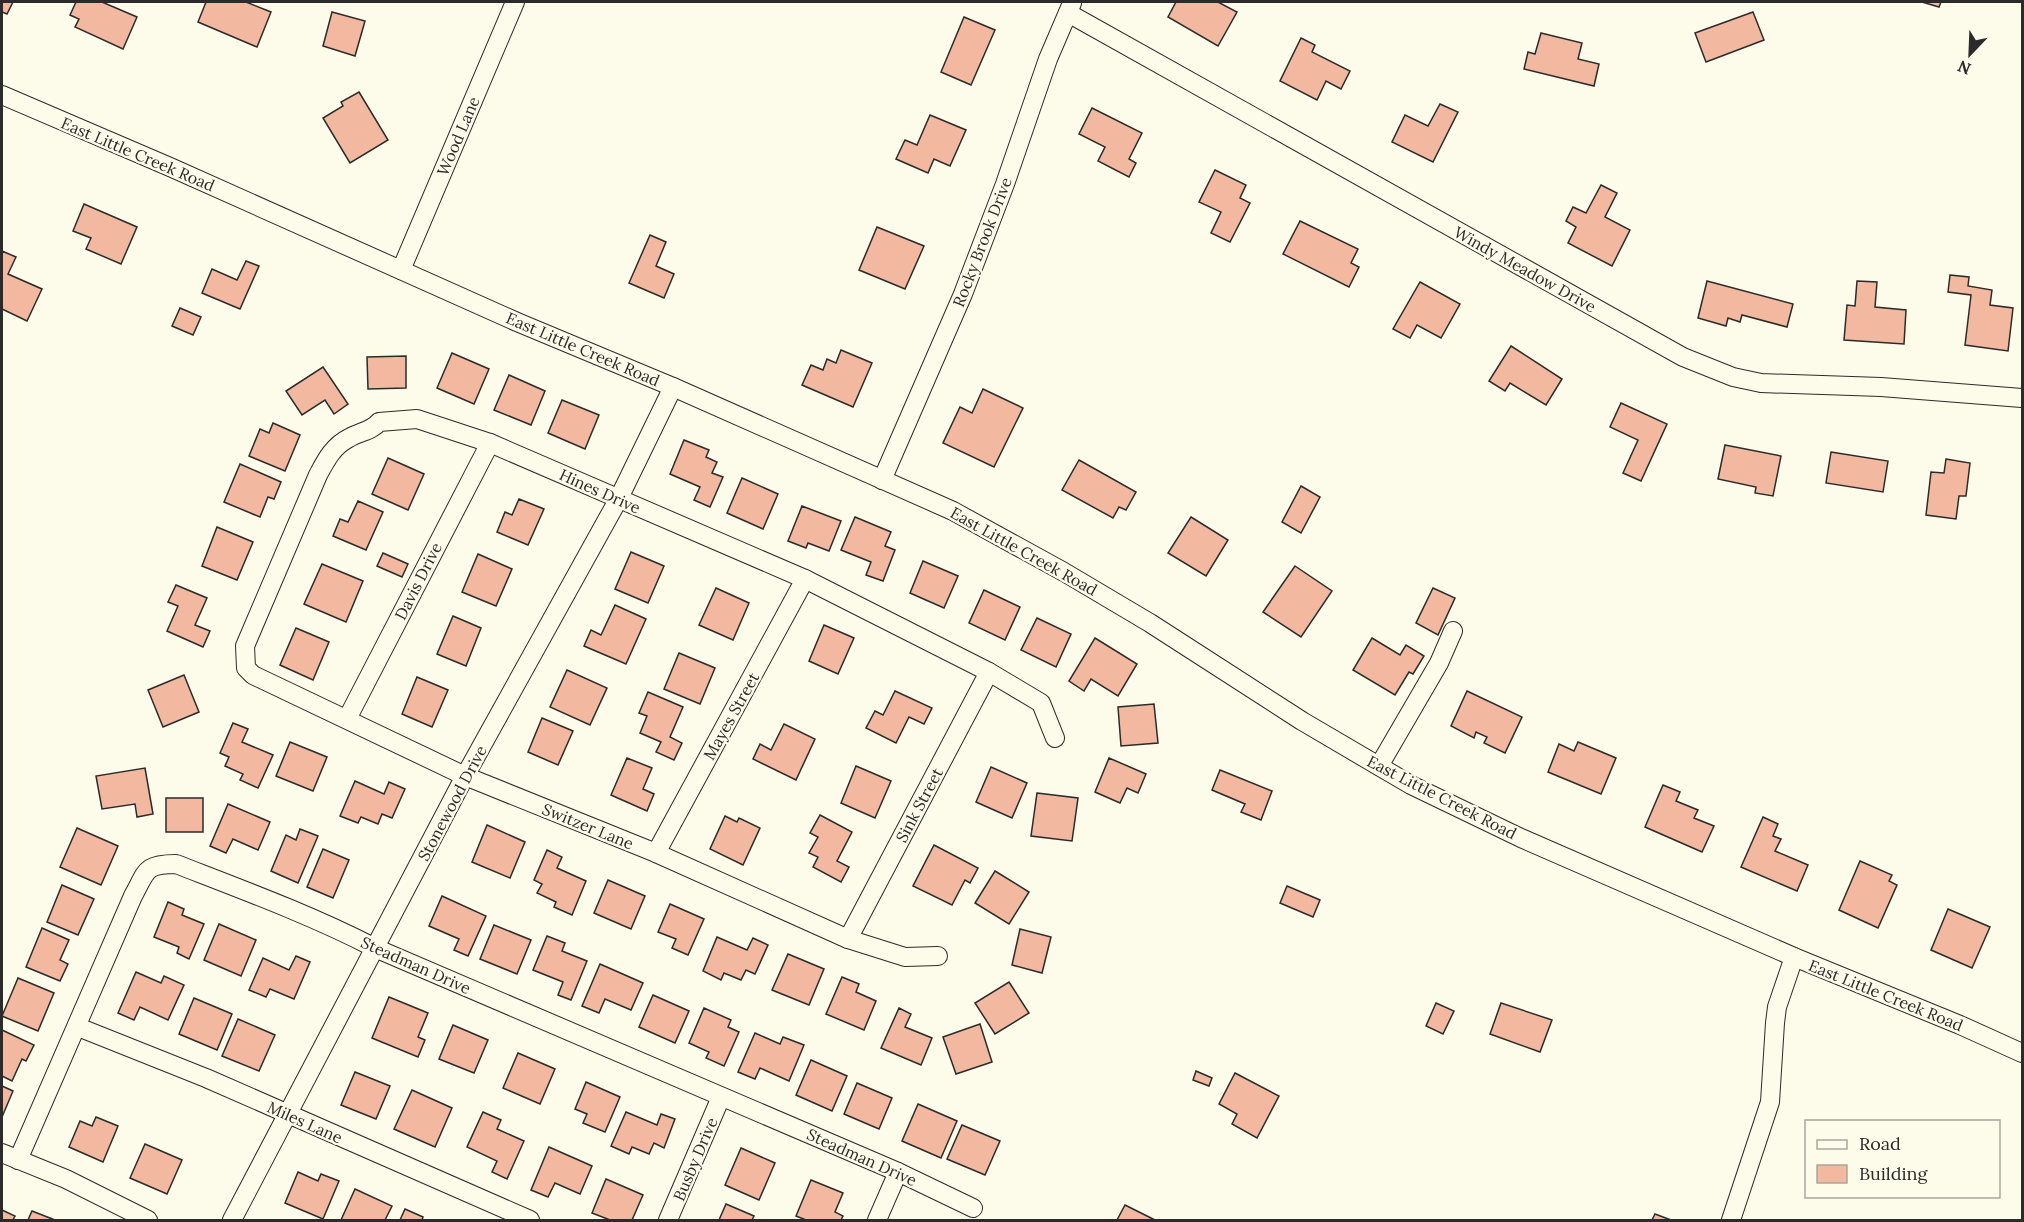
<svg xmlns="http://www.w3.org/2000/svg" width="2024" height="1222" font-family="Lora,serif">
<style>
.building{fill:#f2b8a0;stroke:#2b2b2b;stroke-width:1.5}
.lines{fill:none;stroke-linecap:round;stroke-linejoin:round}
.minor-casing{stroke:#2b2b2b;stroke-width:20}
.minor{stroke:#fdfbea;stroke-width:18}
.labels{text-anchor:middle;stroke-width:4.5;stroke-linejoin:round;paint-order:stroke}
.street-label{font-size:16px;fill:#2b2b2b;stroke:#fdfbea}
</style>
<rect width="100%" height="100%" fill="#fdfbea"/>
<g class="building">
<path d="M2,2H13L7,14L2,12Z"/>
<path d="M76,2H102L137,17L123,49L75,27L79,19L70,15Z"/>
<path d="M206,2H246L271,12L257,47L198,22Z"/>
<path d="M1176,2H1218L1237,12L1218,46L1168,17Z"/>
<path d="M1922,2H1941L1939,7Z"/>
<path d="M332,12L365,21L355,56L323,46Z"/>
<path d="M1753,12L1764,40L1706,62L1695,33Z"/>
<path d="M964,17L995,30L971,85L941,72Z"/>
<path d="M1541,33L1582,43L1578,59L1599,64L1594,86L1524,69L1528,52L1535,54Z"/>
<path d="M1301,38L1315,45L1312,52L1350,71L1341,89L1326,81L1317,100L1280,81Z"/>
<path d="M359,92L388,140L350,163L323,118L343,106L341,102Z"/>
<path d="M1440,104L1458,112L1433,162L1392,142L1405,115L1428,126Z"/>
<path d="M1092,108L1142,133L1129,159L1136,163L1129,177L1098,161L1105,147L1079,134Z"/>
<path d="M930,115L966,130L950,166L934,159L928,173L896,159L905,140L917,145Z"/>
<path d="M1215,170L1246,185L1240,198L1250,203L1230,242L1211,233L1221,212L1199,202Z"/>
<path d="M1601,185L1617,193L1605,217L1630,230L1612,266L1568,243L1576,227L1566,221L1573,207L1586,213Z"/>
<path d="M84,204L137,227L121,264L86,249L91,238L73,231Z"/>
<path d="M1300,221L1358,249L1351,263L1359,267L1349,287L1283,254Z"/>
<path d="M877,227L924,246L905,289L859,270Z"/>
<path d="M650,235L666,242L656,266L674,274L664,298L629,283Z"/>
<path d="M2,251L16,257L8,274L42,289L27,321L2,309Z"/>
<path d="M246,261L259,266L240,309L202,293L212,269L237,280Z"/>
<path d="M1950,275L1969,277L1968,286L1992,290L1990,305L2013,308L2008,351L1965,345L1971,295L1948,292Z"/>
<path d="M1707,281L1793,304L1787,327L1742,315L1740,322L1728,318L1726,326L1698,318Z"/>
<path d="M1857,281L1877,282L1875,307L1906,310L1904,344L1844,340L1847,305L1855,306Z"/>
<path d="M1420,282L1460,304L1441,338L1417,325L1410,338L1393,329Z"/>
<path d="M180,308L201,317L193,335L172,326Z"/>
<path d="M1511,346L1562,379L1546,405L1510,383L1505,391L1489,381Z"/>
<path d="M841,350L872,363L853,407L802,385L811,365L823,370L827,359L836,363Z"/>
<path d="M452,353L489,369L474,404L437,388Z"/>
<path d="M406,356V388L368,389L367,357Z"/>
<path d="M323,367L348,404L334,414L325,400L302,415L286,391Z"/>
<path d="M509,375L545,391L531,425L494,410Z"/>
<path d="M983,389L1023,408L994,467L943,443L960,407L972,413Z"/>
<path d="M562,400L599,415L585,449L548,433Z"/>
<path d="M1621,403L1667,424L1641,481L1623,473L1638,440L1610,427Z"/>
<path d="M273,423L300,435L285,471L249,456L260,429L269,433Z"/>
<path d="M684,440L709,450L706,457L717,462L712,473L723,477L710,507L694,500L700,487L670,474Z"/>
<path d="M1725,445L1781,456L1773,496L1755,493L1756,487L1718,479Z"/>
<path d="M1831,452L1888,461L1883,492L1826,483Z"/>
<path d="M388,458L424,474L408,510L372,494Z"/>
<path d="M1946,459L1970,463L1966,496H1959L1956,519L1926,515L1931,472L1944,473Z"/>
<path d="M1079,460L1136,492L1126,510L1119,507L1113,518L1062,490Z"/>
<path d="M240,464L281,482L274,499L268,497L260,517L224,502Z"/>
<path d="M742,478L778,494L763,529L727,513Z"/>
<path d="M1301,486L1320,497L1301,533L1282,522Z"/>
<path d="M519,499L544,509L528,545L497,532L505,512L512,515Z"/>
<path d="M358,501L383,512L366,550L333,536L340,519L348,522Z"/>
<path d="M802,506L841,521L829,551L808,543L806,548L788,541Z"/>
<path d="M855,517L891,532L885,546L895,550L883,581L866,575L871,562L841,550Z"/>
<path d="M1191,517L1228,540L1206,576L1168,553Z"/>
<path d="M217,527L253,542L237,580L202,566Z"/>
<path d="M631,552L664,566L648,603L615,589Z"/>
<path d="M383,553L408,564L402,577L377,566Z"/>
<path d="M478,554L512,569L496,606L462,592Z"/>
<path d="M923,561L958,576L944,608L910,593Z"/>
<path d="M322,564L363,581L346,622L304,604Z"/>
<path d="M1295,566L1332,591L1301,637L1263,612Z"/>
<path d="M176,585L207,598L195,625L210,631L203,647L167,631L178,606L168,602Z"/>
<path d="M716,588L749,603L733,640L699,625Z"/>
<path d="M1433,588L1455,598L1438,635L1416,623Z"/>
<path d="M984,590L1020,607L1005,640L969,623Z"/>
<path d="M615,605L646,619L626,664L584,646L591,630L601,635Z"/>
<path d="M453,616L481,628L466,666L437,654Z"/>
<path d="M1037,618L1071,634L1056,667L1021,650Z"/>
<path d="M824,625L854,638L838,674L809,661Z"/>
<path d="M296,628L329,642L313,680L280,665Z"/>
<path d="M1095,638L1137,664L1118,696L1091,679L1084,691L1069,681Z"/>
<path d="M1372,638L1400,655L1406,645L1424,656L1413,674L1409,672L1395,695L1353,670Z"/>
<path d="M679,653L715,668L700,704L664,689Z"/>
<path d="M567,670L607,688L590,725L550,707Z"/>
<path d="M184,675L199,712L163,727L148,690Z"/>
<path d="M417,677L448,690L432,727L402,714Z"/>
<path d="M895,691L932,708L924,724L909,717L896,743L866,728L875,711L883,715Z"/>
<path d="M1467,691L1522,717L1505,753L1484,743L1487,737L1476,732L1474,738L1451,726Z"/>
<path d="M648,692L683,707L670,737L682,743L674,760L656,752L661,742L640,733L647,716L639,713Z"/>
<path d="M1154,704L1158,743L1121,746L1118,707Z"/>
<path d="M542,718L573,731L558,765L528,752Z"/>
<path d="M233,723L248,729L242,742L273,755L258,788L240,780L243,774L225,766L229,757L220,753Z"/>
<path d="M784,724L815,739L796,780L753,759L760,744L771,750Z"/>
<path d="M290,742L327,757L313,791L276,776Z"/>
<path d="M1578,742L1616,758L1601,794L1548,772L1559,744L1574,751Z"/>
<path d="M627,758L652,768L643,789L654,794L647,811L611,795Z"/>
<path d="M1109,758L1146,774L1138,793L1127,788L1120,803L1095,792Z"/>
<path d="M856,766L891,781L875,818L841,803Z"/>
<path d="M991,767L1027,783L1012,818L976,802Z"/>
<path d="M145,768L153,814L137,817L135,804L102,809L96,776Z"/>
<path d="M1220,770L1272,791L1261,820L1241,812L1245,804L1212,790Z"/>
<path d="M355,781L384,794L389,782L405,789L392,818L382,814L378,824L361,817L358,823L340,816Z"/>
<path d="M1663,785L1680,792L1676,801L1698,810L1694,818L1714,826L1702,852L1645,827Z"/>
<path d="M1037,793L1078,798L1072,841L1031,836Z"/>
<rect x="166" y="798" width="37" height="34"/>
<path d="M228,804L270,822L258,850L233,839L226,853L210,846Z"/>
<path d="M820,815L852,832L837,861L849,867L841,882L813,867L818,857L809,853L818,837L810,833Z"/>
<path d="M725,816L737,822L739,818L760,828L743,865L710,849Z"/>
<path d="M1763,817L1778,824L1773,836L1781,839L1775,851L1808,865L1797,891L1741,867Z"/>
<path d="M487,825L525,842L510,878L472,862Z"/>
<path d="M77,828L118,846L101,885L60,867Z"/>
<path d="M300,829L318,836L298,883L271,871L286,835L296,840Z"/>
<path d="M934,845L978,868L970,883L965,880L952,905L913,886Z"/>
<path d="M323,849L349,860L333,898L307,887Z"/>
<path d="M547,850L562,857L557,868L586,881L572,915L554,907L556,902L537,893L542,884L534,880Z"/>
<path d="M1860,861L1892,875L1889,881L1897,885L1878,928L1839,910Z"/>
<path d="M995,871L1029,892L1009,924L975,903Z"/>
<path d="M608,880L645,896L631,929L594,913Z"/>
<path d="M62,885L94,899L78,935L47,922Z"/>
<path d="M1287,886L1320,900L1313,917L1280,903Z"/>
<path d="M442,896L486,916L468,956L454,950L459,939L429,926Z"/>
<path d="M168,902L184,909L182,915L204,924L189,959L177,953L179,947L154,937Z"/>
<path d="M670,904L704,919L688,955L672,948L676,939L658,932Z"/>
<path d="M1948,909L1990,927L1972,968L1931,950Z"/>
<path d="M219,924L256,940L241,976L204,960Z"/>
<path d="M494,925L531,940L517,974L480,959Z"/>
<path d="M42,928L69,940L60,960L68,964L60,981L26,967Z"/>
<path d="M1020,929L1051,937L1042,973L1012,965Z"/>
<path d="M547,936L565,943L562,951L587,961L571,1000L558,995L563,982L533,970Z"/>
<path d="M717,937L747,950L753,938L768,945L755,974L746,970L741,980L724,973L721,980L703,971Z"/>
<path d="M788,954L824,969L809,1005L772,990Z"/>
<path d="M296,956L310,962L294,999L270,989L266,997L249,990L263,958L289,970Z"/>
<path d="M600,964L643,983L631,1010L605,999L599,1013L582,1006Z"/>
<path d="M136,972L161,983L164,976L184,985L168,1020L140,1007L134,1020L118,1013Z"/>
<path d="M842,977L859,984L856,992L876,1001L864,1030L826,1014Z"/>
<path d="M18,978L54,993L38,1031L2,1016Z"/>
<path d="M1009,982L1029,1013L995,1034L975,1003Z"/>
<path d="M653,995L689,1011L675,1043L639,1027Z"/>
<path d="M389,997L428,1013L418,1037L425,1040L418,1057L372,1038Z"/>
<path d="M194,998L232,1014L217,1050L179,1034Z"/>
<path d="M1436,1003L1454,1011L1443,1034L1426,1026Z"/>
<path d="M1501,1003L1552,1020L1540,1052L1490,1034Z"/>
<path d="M704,1008L731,1020L728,1027L739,1032L724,1066L706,1058L709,1052L689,1043Z"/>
<path d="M899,1008L911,1014L905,1027L932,1038L921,1065L881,1048Z"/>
<path d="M238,1019L275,1035L259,1071L222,1056Z"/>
<path d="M980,1024L992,1062L956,1074L943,1037Z"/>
<path d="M453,1025L488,1040L474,1073L439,1059Z"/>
<path d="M2,1030L34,1045L26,1061L22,1059L12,1081L2,1076Z"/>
<path d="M755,1033L780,1044L783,1037L804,1045L789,1081L760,1068L755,1079L738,1072Z"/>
<path d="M518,1053L555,1069L540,1104L503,1088Z"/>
<path d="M811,1060L847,1076L832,1111L796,1095Z"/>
<path d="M1196,1071L1212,1078L1209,1086L1193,1080Z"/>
<path d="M355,1072L390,1086L376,1119L341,1105Z"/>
<path d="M1235,1073L1279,1096L1257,1138L1232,1124L1237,1114L1219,1104Z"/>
<path d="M586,1082L620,1097L605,1132L583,1123L587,1114L575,1109Z"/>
<path d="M857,1083L892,1098L879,1129L844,1114Z"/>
<path d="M2,1086L13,1091L2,1117Z"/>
<path d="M412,1090L452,1108L435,1147L394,1129Z"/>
<path d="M918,1104L957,1121L941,1158L902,1141Z"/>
<path d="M483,1112L501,1120L497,1129L524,1141L507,1179L492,1172L497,1161L467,1147Z"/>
<path d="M626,1112L657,1125L661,1114L675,1119L664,1148L654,1143L649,1154L632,1147L629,1154L611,1146Z"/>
<path d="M96,1117L118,1126L103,1162L69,1147L80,1121L92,1126Z"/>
<path d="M962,1125L1000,1141L985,1175L947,1159Z"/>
<path d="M145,1144L182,1160L167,1194L130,1178Z"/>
<path d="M549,1147L592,1166L580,1194L555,1183L548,1197L531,1190Z"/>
<path d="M741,1148L775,1163L759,1200L725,1185Z"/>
<path d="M298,1172L318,1181L321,1174L339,1181L323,1219L285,1203Z"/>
<path d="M606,1179L643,1195L632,1220H610L592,1213Z"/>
<path d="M811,1180L843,1193L835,1212L843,1216L841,1220H806L796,1216Z"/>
<path d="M355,1189L392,1206L385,1220H341Z"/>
<path d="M726,1204L754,1216L752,1220H719Z"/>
<path d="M1125,1205L1155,1220H1117Z"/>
<path d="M405,1209L423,1217L422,1220H400Z"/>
<path d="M2,1210L15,1216L13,1220H2Z"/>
<path d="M32,1211L55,1220H28Z"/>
<path d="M1655,1214L1671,1220H1652Z"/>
</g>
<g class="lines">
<defs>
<g id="minor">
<path d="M1068,13L1683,357L1733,377L1761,383L1881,387L2022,398"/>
<path d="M2,95L170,167L517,322L673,387L953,511L1064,572L1150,623L1302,721L1411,785L1521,838L1794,957L1960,1025L2022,1053"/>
<path d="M401,270L515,2"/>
<path d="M882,480L963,294L1005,184L1048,59L1072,3"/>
<path d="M347,719L490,443"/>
<path d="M1379,766L1439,663L1453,631"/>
<path d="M656,853L805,579"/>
<path d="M848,939L989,672"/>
<path d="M938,956L905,957L848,939L656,853L465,776L253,675L246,668L245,646L318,475C326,460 333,446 349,438C359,432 372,431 379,422L417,419L490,443L805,579L989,672L1041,703L1055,738"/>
<path d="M78,1027L206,1078L530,1220"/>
<path d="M2,1153L66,1179L148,1220"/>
<path d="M18,1160L133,896C147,871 144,864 176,864C243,890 311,915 375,948L898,1172L973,1208"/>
<path d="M232,1220L465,776L618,500L673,387"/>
<path d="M668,1220L721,1097"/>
<path d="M877,1220L898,1172"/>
<path d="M1731,1220L1770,1102L1775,1023L1777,1007L1794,957"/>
</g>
</defs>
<use href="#minor" class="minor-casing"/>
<use href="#minor" class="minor"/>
</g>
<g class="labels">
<g class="street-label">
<text transform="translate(458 136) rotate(-67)" y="6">Wood Lane</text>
<text transform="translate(138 154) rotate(23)" y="6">East Little Creek Road</text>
<text transform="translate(982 242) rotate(-69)" y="6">Rocky Brook Drive</text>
<text transform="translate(1525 269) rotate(29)" y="6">Windy Meadow Drive</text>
<text transform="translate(583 349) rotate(23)" y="6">East Little Creek Road</text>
<text transform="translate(600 491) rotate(24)" y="6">Hines Drive</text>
<text transform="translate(1024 551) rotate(29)" y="6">East Little Creek Road</text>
<text transform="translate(418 581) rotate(-63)" y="6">Davis Drive</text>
<text transform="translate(731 716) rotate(-61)" y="6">Mayes Street</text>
<text transform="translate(1442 797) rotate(27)" y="6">East Little Creek Road</text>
<text transform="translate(452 803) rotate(-62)" y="6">Stonewood Drive</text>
<text transform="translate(919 805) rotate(-62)" y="6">Sink Street</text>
<text transform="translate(588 826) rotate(22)" y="6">Switzer Lane</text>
<text transform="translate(416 965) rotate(24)" y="6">Steadman Drive</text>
<text transform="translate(1886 995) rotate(22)" y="6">East Little Creek Road</text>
<text transform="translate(305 1122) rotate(24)" y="6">Miles Lane</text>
<text transform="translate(862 1157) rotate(24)" y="6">Steadman Drive</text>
<text transform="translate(695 1159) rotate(-67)" y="6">Busby Drive</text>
</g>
</g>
<rect width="2024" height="1222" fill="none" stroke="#2b2b2b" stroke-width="6"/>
<rect x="1805" y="1120" width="195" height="78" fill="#fdfbea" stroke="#a9a89e" stroke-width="1.5"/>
<rect x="1817" y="1140" width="30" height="9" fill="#fdfbea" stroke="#a9a89e" stroke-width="1.5"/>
<text x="1859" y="1150" font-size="18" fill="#2b2b2b">Road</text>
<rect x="1817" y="1165" width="30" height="18" fill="#f2b8a0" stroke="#a9a89e" stroke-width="1.5"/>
<text x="1859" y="1180" font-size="18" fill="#2b2b2b">Building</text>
<g transform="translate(1970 54) rotate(203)" stroke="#fdfbea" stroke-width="4.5" paint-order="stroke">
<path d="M0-4.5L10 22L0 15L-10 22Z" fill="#2b2b2b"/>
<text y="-9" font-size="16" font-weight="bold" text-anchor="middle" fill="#2b2b2b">N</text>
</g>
</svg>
